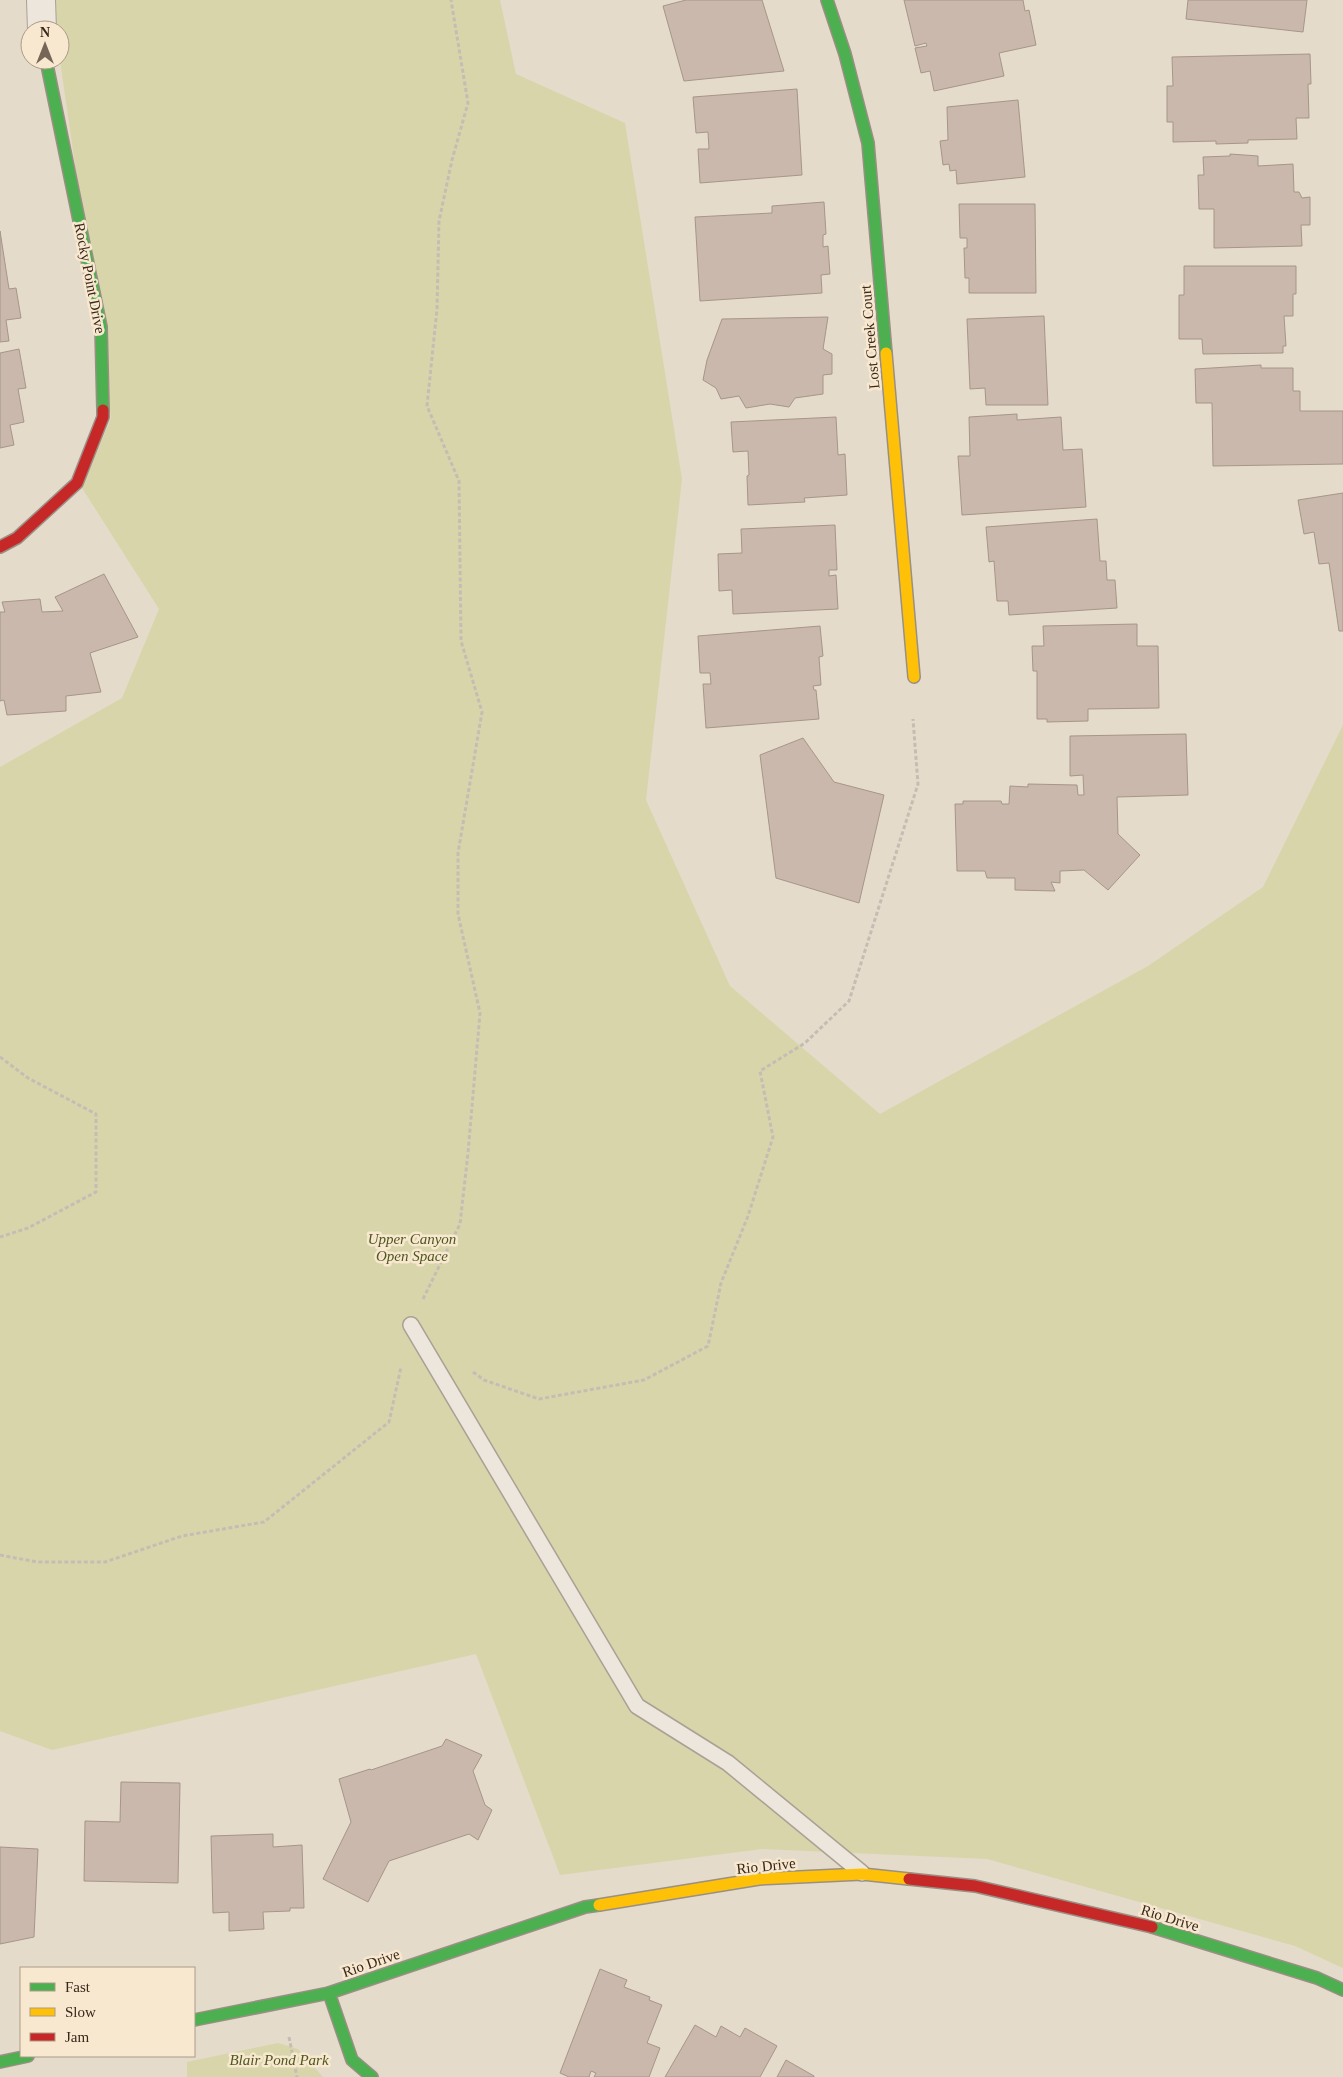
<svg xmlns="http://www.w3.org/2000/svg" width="1343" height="2077" font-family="'Times New Roman',serif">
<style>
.green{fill:#d8d5ab}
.building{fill:#c9b8ab;stroke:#a59689}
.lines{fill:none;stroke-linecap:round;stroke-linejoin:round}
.lane-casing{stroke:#aaa094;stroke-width:18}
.street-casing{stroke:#aaa094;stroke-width:30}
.fast-casing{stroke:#9a8f84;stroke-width:14}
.slow-casing{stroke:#9a8f84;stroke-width:14}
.jam-casing{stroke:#9a8f84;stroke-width:14}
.path{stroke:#c5bdb3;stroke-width:3;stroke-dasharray:4 2.5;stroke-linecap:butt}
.lane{stroke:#ede6dc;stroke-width:15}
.street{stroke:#ede6dc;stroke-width:28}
.fast{stroke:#4caf50;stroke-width:11}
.slow{stroke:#ffc107;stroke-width:11}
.jam{stroke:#c62828;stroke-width:11}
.labels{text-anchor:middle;stroke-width:5;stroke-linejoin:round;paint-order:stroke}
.street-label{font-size:15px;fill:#39271b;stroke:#f8e8cf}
.park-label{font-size:15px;font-style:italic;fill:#4e5720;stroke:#f8e8cf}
</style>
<rect width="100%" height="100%" fill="#e5dbca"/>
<g class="green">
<path d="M46,0H500L516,74L625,123L682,479L646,800L730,986L880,1114L1148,966L1263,887L1343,725V1968L1295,1946L987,1859L762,1849L560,1875L476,1654L52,1750L0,1731V767L122,698L159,609L82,488L111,418L60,60V30H47Z"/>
<path d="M278,2043L298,2049L323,2077H187V2062Z"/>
</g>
<g class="building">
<path d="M686,0H762L784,71L684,81L663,6Z"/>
<path d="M904,0H1023L1025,11L1029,10L1036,45L999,53L1004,76L934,91L930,71L921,73L915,48L927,46L926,43L915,46Z"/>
<path d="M1188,0H1307L1303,32L1186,19Z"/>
<path d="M1310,54L1311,84H1308L1309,118H1296L1297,139L1248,140V143L1216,144V141L1173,142V122H1167V86H1173L1172,57Z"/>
<path d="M797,89L802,175L700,183L698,149H709L708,132L696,133L693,97Z"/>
<path d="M1018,100L1025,177L957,184L956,170L950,171L949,164L943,165L940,141L948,140L947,107Z"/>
<path d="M1230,154L1258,156V166L1293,164L1294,192H1299L1302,198L1310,197V225H1301L1302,246L1214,248V209H1199L1198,175H1204L1203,157L1230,156Z"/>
<path d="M824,202L826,234L823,235V247L828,246L830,274L821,275L822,293L700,301L695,217L772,213V206Z"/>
<path d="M959,204H1035L1036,293H969V278H965L964,248H967V238H960Z"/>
<path d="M0,231L9,289L16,288L21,318L6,320L9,341L0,342Z"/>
<path d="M1184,266H1296V294H1293V316H1284L1286,346H1283V353L1203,354L1202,339H1179V295H1184Z"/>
<path d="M1044,316L1048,405H986L985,388L970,389L967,319Z"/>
<path d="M828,317L823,349L832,354V374L823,375V394L795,398L789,407L770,404L746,408L739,396L721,399L716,388L703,380L707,360L722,319Z"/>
<path d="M19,349L26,388L18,389L24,422L10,425L14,445L0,448V353Z"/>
<path d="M1261,365V368H1293V391H1300V411H1343V464L1213,466L1212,403H1196L1195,369Z"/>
<path d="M1017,414V420L1061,417L1063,450L1082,449L1086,507L962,515L958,456H970L969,417Z"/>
<path d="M836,417L838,455L845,454L847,495L804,498L805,502L748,505L747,476L749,475L748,451L733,452L731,422Z"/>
<path d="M1343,493V631H1339L1329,563L1319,564L1314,532L1304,534L1298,500Z"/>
<path d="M1097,519L1100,561H1106L1107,580H1115L1117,608L1009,615L1008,601H997L994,561L989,562L986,527Z"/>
<path d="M835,525L837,570H829V576L836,575L838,609L733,614L732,590L719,591L718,554L742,553L741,529Z"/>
<path d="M104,574L138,637L90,653L101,692L66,696V711L7,715L4,700L0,701V612H5L2,602L40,599L42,612L63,611L55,597Z"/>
<path d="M1137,624V646H1158L1159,708L1088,709V721L1047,722V719H1037V671H1033L1032,646H1044L1043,626Z"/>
<path d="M820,626L823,656L819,657L821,685L813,686L814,690H816L819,719L706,728L703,684H711L710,673H700L698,636Z"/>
<path d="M1186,734L1188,795L1117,797L1118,834L1140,855L1108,890L1084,870L1060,871V883L1051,882L1055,891L1015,890V878H987L985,871H957L955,804H963V801H1001L1002,804H1009L1010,786L1028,787V784L1077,785L1078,795H1084L1083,775L1070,776V736Z"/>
<path d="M803,738L834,782L884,795L859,903L776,878L760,755Z"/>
<path d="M446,1739L482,1755L473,1771L485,1805L492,1810L478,1840L469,1834L389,1861L368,1902L323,1879L351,1822L339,1779L370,1769L371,1770L442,1746Z"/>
<path d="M121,1782L180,1783L178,1883L84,1881L85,1821L120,1822Z"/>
<path d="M273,1834V1847L302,1845L304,1908H290V1911L263,1912L264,1929L229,1931V1912L213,1913L211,1836Z"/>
<path d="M0,1847L38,1849L34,1937L0,1944Z"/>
<path d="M600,1969L627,1980L624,1987L650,1997L649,2000L662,2005L647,2043L660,2048L649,2077H594L596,2073L591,2071L589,2077H569L560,2073Z"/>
<path d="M695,2025L716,2037L721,2026L740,2037L745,2028L777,2046L760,2077H665Z"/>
<path d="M786,2060L814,2076V2077H777Z"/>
</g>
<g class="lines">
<defs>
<path id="lane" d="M411,1325L637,1706L728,1763L862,1873"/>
<path id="street" d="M41,0L42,30"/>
<g id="fast">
<path d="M827,0L845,54L868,143L886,353"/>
<path d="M46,60L101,327L103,410"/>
<path d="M1152,1927L1317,1978L1343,1990"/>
<path d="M329,1993L352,2060L372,2077"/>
<path d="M194,2020L329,1993L585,1907L599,1905"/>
<path d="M0,2062L28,2056"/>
</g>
<g id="slow">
<path d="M886,353L914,677"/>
<path d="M599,1905L759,1879L862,1874L909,1879"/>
</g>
<g id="jam">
<path d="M0,547L17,538L77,483L103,417V410"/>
<path d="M909,1879L975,1886L1152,1927"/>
</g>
</defs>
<use href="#lane" class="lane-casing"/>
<use href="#street" class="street-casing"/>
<use href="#fast" class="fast-casing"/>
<use href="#slow" class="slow-casing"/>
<use href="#jam" class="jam-casing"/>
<g class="path">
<path d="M0,1057L28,1078L96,1114V1192L28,1228L0,1237"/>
<path d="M423,1299L460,1224L468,1153L480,1013L458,914V853L482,712L461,641L459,481L427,406L437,309L439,221L452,160L468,103L451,0"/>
<path d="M473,1372L484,1380L539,1399L644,1380L708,1346L721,1283L748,1216L773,1137L760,1071L805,1043L849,1001L918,784L913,719"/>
<path d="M0,1555L37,1562H105L182,1536L264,1522L389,1422L401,1367"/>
<path d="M289,2037L297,2077"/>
</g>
<use href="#lane" class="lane"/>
<use href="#street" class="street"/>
<use href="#fast" class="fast"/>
<use href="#slow" class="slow"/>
<use href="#jam" class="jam"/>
</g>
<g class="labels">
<g class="street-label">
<text transform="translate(90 278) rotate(79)" y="5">Rocky Point Drive</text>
<text transform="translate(870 337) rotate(-95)" y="5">Lost Creek Court</text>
<text transform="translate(766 1866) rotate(-6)" y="5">Rio Drive</text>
<text transform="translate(1170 1918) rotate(17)" y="5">Rio Drive</text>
<text transform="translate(371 1963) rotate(-19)" y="5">Rio Drive</text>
</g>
<g class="park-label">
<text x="412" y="1244">Upper Canyon<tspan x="412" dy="17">Open Space</tspan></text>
<text x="279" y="2065">Blair Pond Park</text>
</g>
</g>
<rect x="20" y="1967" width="175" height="90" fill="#f8e8cf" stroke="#ac9b87"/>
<rect x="30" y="1983" width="25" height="8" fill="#4caf50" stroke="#ac9b87"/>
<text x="65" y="1992" font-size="15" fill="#39271b">Fast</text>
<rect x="30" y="2008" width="25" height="8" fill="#ffc107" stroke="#ac9b87"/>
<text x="65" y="2017" font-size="15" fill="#39271b">Slow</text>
<rect x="30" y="2033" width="25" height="8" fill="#c62828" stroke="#ac9b87"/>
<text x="65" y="2042" font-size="15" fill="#39271b">Jam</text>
<g transform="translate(45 45)"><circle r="24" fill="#f8e8cf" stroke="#ac9b87"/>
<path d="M0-4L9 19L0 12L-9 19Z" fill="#756658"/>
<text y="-8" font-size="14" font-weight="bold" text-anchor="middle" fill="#39271b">N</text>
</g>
</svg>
